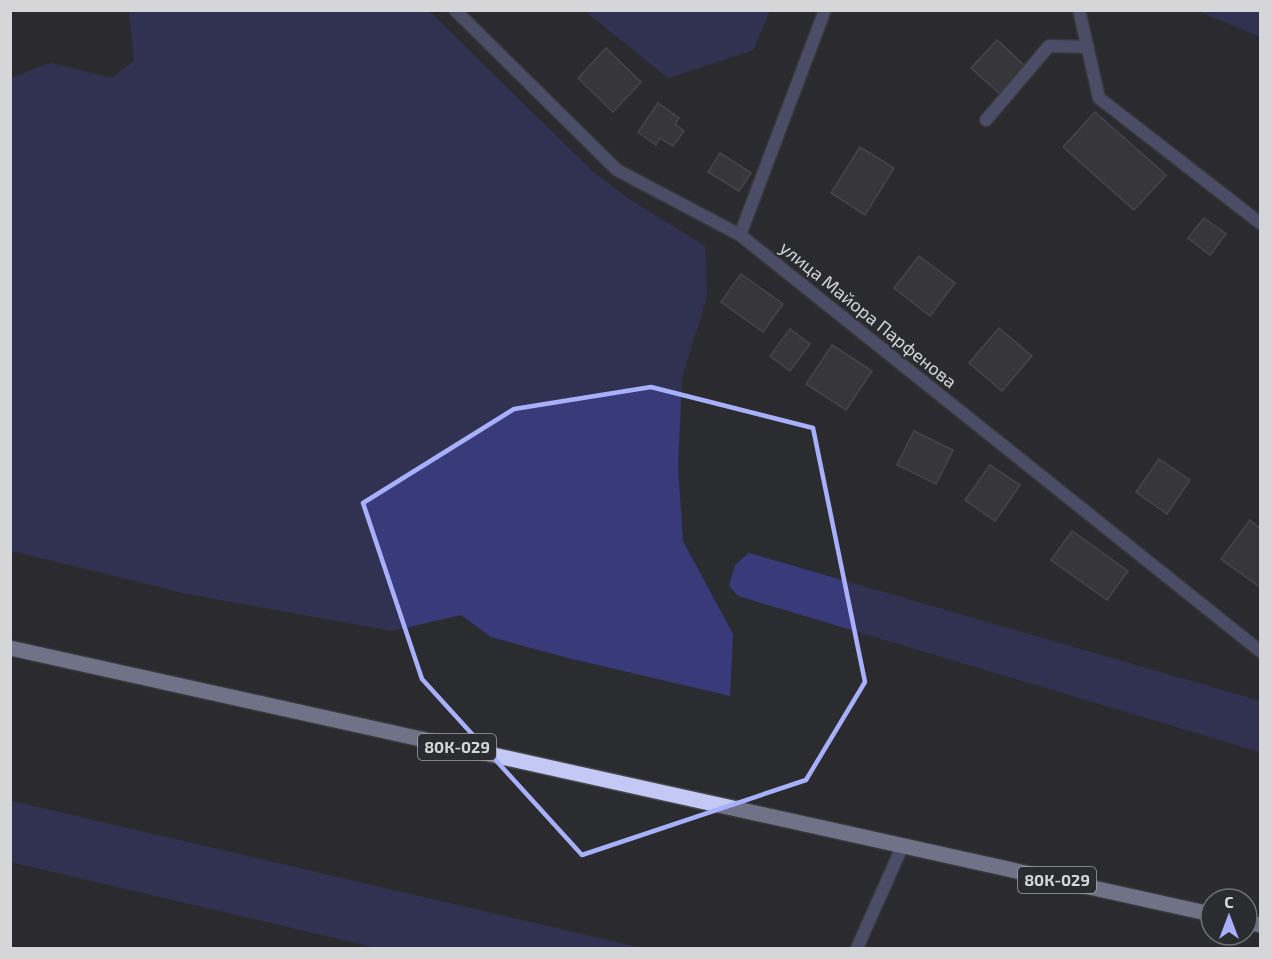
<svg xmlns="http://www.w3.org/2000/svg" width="1271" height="959" font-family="'Exo 2',sans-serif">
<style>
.green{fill:#383a7a}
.building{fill:#434449;stroke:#65656a;stroke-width:1.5}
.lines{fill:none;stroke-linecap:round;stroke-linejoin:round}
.service-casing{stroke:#46474b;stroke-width:15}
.minor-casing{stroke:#46474b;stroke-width:15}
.primary-casing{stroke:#46474b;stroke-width:18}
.service{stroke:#7177ab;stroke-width:12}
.minor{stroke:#7177ab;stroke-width:12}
.primary{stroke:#c3c9f4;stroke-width:15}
.marked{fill:none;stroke:#a8b0fc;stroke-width:4.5;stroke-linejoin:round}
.labels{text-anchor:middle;stroke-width:4.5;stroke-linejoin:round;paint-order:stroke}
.shield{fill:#2b2c30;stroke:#a3a3a6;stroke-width:1.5}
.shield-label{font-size:16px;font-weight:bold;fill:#d6d6d9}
.street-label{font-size:18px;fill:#d6d6d9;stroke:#2b2c30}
</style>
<rect width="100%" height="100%" fill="#2b2c30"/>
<g class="green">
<path d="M129,11H429L592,171L629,199L705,246L707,297L682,377L678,467L683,541L733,634L730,696L568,658L491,637L461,615L392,631L183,593L17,552H11V78L51,63L112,78L134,61Z"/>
<path d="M585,11H770L753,50L668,78Z"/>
<path d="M1198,11H1260V37Z"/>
<path d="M749,553L1260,701V752L738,596L729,586L735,565Z"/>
<path d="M11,801H12L642,948H377L11,862Z"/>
</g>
<g class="building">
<path d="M997,40L1027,68L1002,96L971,68Z"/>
<path d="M606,48L641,82L613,112L578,78Z"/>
<path d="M658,103L679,118L675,124L684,131L673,146L660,138L656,145L638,132Z"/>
<path d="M1095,112L1166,175L1134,210L1063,147Z"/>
<path d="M860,147L894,168L865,215L831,193Z"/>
<path d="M720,153L751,173L739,191L708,172Z"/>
<path d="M1204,218L1226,234L1210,255L1188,238Z"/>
<path d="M919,256L955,283L930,316L894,288Z"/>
<path d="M741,274L783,304L763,332L721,302Z"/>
<path d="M999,328L1032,356L1002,391L969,363Z"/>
<path d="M790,329L810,344L790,371L770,356Z"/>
<path d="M832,345L872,371L846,410L806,384Z"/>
<path d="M914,431L953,450L936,484L897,465Z"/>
<path d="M1159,459L1190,480L1167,514L1136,492Z"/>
<path d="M990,465L1020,485L995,521L965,500Z"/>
<path d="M1250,520L1260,528V587L1221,559Z"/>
<path d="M1072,531L1128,571L1107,600L1051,560Z"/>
</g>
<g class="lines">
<defs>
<g id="service">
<path d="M986,120L1049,46L1088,47"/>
<path d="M857,948L903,845"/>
</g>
<g id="minor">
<path d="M455,10L617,170L740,235L1260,651"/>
<path d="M1079,10L1099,98L1260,223"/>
<path d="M740,235L825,10"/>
</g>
<g id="primary">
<path d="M10,648L1211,914"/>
<path d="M1247,922L1260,925"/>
</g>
</defs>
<use href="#service" class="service-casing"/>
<use href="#minor" class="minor-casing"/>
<use href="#primary" class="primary-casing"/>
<use href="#service" class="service"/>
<use href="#minor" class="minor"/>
<use href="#primary" class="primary"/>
</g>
<path d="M0 0H1271V959H0ZM651,387L813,428L865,682L806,780L582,855L422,679L363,503L514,409Z" fill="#2b2c30" fill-opacity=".55" fill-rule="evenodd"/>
<path class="marked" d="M651,387L813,428L865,682L806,780L582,855L422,679L363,503L514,409Z"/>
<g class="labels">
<g class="shield">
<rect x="418" y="734" width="78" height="26" rx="4.5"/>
<rect x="1018" y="867" width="78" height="26" rx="4.5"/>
</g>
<g class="shield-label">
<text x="457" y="753">80К-029</text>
<text x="1057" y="886">80К-029</text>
</g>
<g class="street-label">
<text transform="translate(868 315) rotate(39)" y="6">улица Майора Парфенова</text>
</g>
</g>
<rect width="1271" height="959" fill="none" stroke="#d6d6d9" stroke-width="24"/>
<g transform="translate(1229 917)"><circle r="28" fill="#2b2c30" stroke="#6f7074" stroke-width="1.5"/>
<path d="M0-4.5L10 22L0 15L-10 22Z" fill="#a8b0fc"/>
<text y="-9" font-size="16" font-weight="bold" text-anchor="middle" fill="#d6d6d9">С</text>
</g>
</svg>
